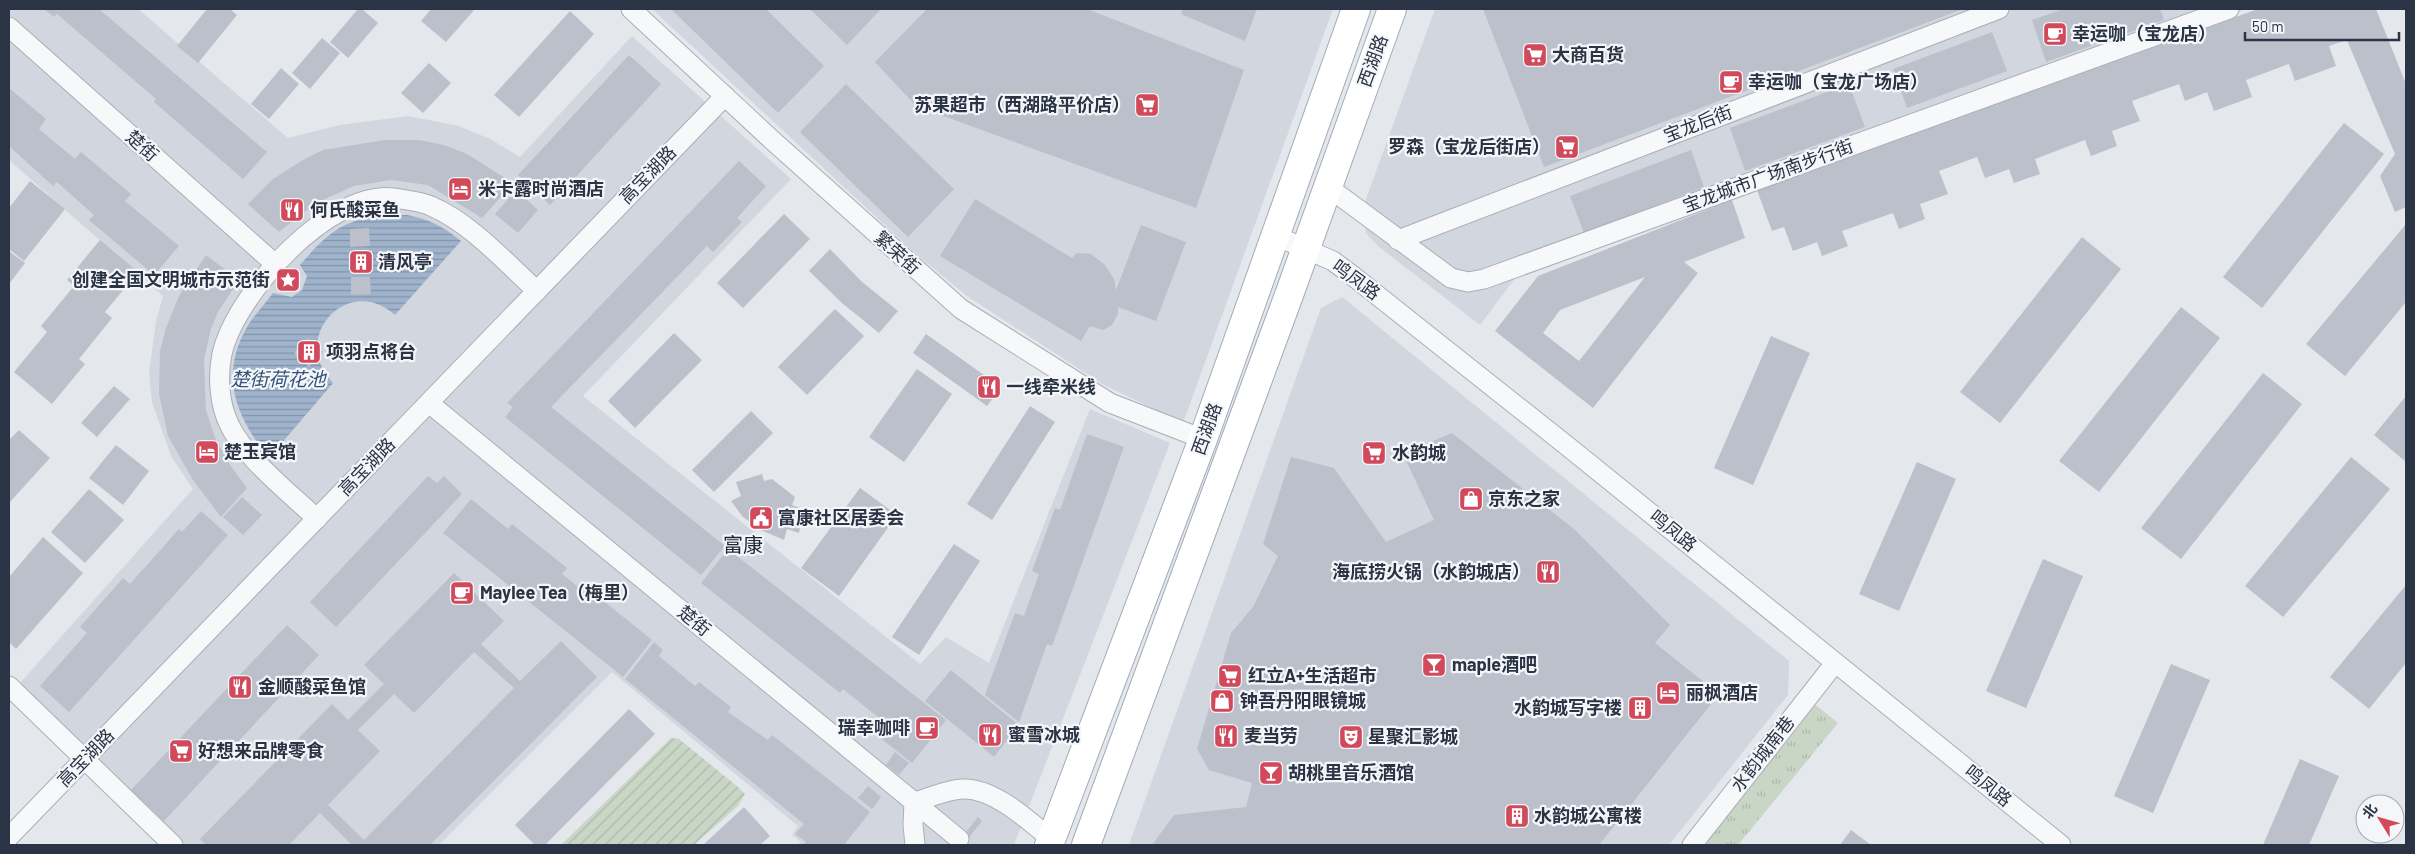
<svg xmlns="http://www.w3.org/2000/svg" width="2415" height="854" font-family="Barlow,'Noto Sans SC',sans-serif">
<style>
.built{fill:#d2d6de}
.park{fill:url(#park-tufts)}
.garden{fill:url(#garden-furrows)}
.water{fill:url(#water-rules)}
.building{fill:#bbc0ca;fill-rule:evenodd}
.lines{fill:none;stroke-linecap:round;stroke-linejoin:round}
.street-casing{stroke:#a9aeb7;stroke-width:21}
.primary-casing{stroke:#a3abb8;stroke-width:30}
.street{stroke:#f7f8fa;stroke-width:19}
.primary{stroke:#fff;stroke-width:28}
.labels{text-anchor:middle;stroke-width:4.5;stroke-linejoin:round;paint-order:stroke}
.poi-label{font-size:18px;font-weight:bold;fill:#2b3445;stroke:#f4f6f9;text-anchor:start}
.street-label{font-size:18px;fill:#2b3445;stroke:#f4f6f9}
.water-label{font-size:19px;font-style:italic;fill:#34527a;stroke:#f4f6f9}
.quarter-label{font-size:20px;fill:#1d2536;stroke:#f4f6f9}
</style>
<defs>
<pattern id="park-tufts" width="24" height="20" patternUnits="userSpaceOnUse" patternTransform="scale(1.25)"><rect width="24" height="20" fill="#c9d6c5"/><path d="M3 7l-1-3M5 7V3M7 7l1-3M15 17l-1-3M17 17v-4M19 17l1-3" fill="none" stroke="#adb8ab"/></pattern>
<pattern id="garden-furrows" width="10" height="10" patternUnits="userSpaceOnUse" patternTransform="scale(1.25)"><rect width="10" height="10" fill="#c9d6c5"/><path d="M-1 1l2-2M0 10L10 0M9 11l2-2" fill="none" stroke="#adb8ab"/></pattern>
<pattern id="water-rules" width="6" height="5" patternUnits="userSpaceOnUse" patternTransform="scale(1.25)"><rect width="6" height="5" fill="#9fb4cc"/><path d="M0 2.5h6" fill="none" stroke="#8293a7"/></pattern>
</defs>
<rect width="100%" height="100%" fill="#e4e7ec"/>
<g class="built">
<path d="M9,9H138L288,138L340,125L408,116L459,126L490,139L520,157L632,36L791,179L583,396L920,664L946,637L989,663L1090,409L1170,443L1014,845H798L801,842L792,835L798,826L612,672L439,845H186L20,683L193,489L171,456L152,402L149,374L156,321L163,296L9,160Z"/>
<path d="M652,9H1333L1183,423L1104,385L967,296L915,253Z"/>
<path d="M1435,9H2246L1525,265L1480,325L1378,246L1366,233L1364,205Z"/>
<path d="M1342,297L1789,661L1788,695L1669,845H1129L1321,308Z"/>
</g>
<path class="park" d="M1813,703L1838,723L1738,845H1700Z"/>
<path class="garden" d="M671,738L679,739L738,787L745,794L738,806L694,845H561Z"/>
<path class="water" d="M407,215C429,219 444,227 461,241L395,315C349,273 288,336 333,383L269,458C236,417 219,376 247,327C254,315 265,304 273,293L292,297L302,290L307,276L300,265C337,222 350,217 407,215Z"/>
<g class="building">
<path d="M44,9H99L267,152L243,179L154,102L156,99L57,14L54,17Z"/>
<path d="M207,9H230L237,15L198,63L177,46Z"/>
<path d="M358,9H362L378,23L348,58L330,42Z"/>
<path d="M431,9H475L446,42L421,21Z"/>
<path d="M671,9H766L824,66L778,113Z"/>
<path d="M810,9H881L847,45Z"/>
<path d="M927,9H1087L1244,70L1196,208L916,106L875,62Z"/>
<path d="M1183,9H1257L1245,41L1181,14Z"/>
<path d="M1483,9H1963L1544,167Z"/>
<path d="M2063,9H2160L2164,20L2046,62L2032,20Z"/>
<path d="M2258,9H2376L2406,84V207L2395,212L2380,176L2395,154L2347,40L2329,46L2336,66L2295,81L2289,64L2246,80L2252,97L2214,111L2207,92L2185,101L2179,84L2132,101L2140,121L2112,131L2117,146L2091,156L2085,140L2035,159L2040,174L2014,183L2009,169L1985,178L1977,157L1939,171L1948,194L1920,204L1925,219L1899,229L1893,213L1842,231L1848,246L1822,256L1817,242L1793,251L1784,227L1772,231L1757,190Z"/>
<path d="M570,11L594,34L519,117L494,95Z"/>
<path d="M1992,32L2007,71L1907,108L1893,69Z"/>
<path d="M322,38L340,53L310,89L292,73Z"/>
<path d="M629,55L661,84L550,205L518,175Z"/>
<path d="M429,63L451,83L423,113L401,93Z"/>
<path d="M281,68L299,84L269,119L251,104Z"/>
<path d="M846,84L954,189L908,237L800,132Z"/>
<path d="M1849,84L1865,127L1745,171L1730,128Z"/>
<path d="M9,88L46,119L39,129L75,159L81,152L131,194L125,201L179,246L154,275L89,220L94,215L57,182L53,186L9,146Z"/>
<path d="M2344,123L2384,154L2262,308L2223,277Z"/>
<path d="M385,140H419L444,145L467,154L513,183L482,218L428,185L391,180L354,186L316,203L279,232L248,204L273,179L301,161L323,150Z"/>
<path d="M1691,150L1704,187L1584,233L1570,196Z"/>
<path d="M739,161L766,186L737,218L742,222L713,252L707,246L551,407L725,546L701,575L505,417L513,407L507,403Z"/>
<path d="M30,181L65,209L24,261L9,249V208Z"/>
<path d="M516,190L538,210L518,233L495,214Z"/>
<path d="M975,199L1072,258L1077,253L1091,254L1104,264L1114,279L1116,290L1141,225L1186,242L1156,321L1118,307V314L1112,325L1103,330L1090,326L1081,341L940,256Z"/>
<path d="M1732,200L1745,238L1684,262L1698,273L1593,408L1495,331L1538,276ZM1645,277L1579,361L1543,333L1560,310Z"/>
<path d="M784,214L810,239L743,308L717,283Z"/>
<path d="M2406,224V302L2345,376L2306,344Z"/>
<path d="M369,228L370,246L350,247V229Z"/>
<path d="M2082,237L2121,269L2000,423L1960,392Z"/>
<path d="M100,240L138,272L105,312L112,318L79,359L85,364L52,404L14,372L47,332L41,326L74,286L67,280Z"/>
<path d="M830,249L861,281L898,311L879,333L842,303L809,271Z"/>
<path d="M372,250L373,272L350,273L349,251Z"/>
<path d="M9,251L25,263L9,284Z"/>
<path d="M206,255L239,280L218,312L211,329L204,359L206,410L215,438L230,465L247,488L221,517L193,480L168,436L159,394L160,351L166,328L179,296Z"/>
<path d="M351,277H370L371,294L351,295Z"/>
<path d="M2181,307L2220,338L2099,492L2059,461Z"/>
<path d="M835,309L864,336L807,395L778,367Z"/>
<path d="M674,333L702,360L635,428L608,401Z"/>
<path d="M926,334L1001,387L987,406L913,353Z"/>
<path d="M1771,336L1810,353L1753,485L1714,468Z"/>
<path d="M308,338L323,352L309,367L294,353Z"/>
<path d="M917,369L952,394L904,462L869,437Z"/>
<path d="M2263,373L2302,404L2181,559L2141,528Z"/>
<path d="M114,386L130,399L97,437L81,423Z"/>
<path d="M2406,396V462L2374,435Z"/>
<path d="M1030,406L1055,422L992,520L967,504Z"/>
<path d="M751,411L773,433L714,492L692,470Z"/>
<path d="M19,430L50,458L9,503V440Z"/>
<path d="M1452,433L1574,529L1670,625L1655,643L1719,694L1599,845H1152L1174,815L1246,807L1252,783L1209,770L1197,749L1231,633L1253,607L1278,556L1263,544L1291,457L1334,468L1386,542L1434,520L1403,454Z"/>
<path d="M1087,434L1124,447L1052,646L1047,644L1019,722L985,695L1015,613L1024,616L1039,574L1032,571L1055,508L1060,510Z"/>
<path d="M116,445L149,471L123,505L89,478Z"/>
<path d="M2351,457L2390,489L2283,617L2245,586Z"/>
<path d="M1917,462L1956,479L1899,611L1859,594Z"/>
<path d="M762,474L764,481L772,479L795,497L792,505L803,509L799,533L787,529L784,540L761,530L743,517L731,501L741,496L736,482Z"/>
<path d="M428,476L437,483L444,476L462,494L336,627L310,602Z"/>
<path d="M860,488L897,515L839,596L801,568Z"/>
<path d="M89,489L124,520L85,563L51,532Z"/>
<path d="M242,497L262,515L243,535L223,517Z"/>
<path d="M471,499L508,529L512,524L567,568L562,574L582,590L585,586L652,640L623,677L443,533Z"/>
<path d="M201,511L228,535L69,712L40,686L87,633L80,627L123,578L130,584L179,529L182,532Z"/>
<path d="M43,537L83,573L16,649L9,642V577Z"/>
<path d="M954,544L980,561L919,655L892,637Z"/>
<path d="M728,549L946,720L912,763L874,733L883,721L843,689L840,693L701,583Z"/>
<path d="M2043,559L2083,576L2026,708L1986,691Z"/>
<path d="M454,573L504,621L481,644L520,681L561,641L597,677L430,845H352L320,813L289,845H206L200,839L332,704L348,720L384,684L364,665ZM474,652L514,688L364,840L328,805L380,751L358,730L394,694L414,713Z"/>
<path d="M2406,585V663L2369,709L2330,677Z"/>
<path d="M287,625L319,655L164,821L131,790Z"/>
<path d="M654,642L663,650L659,656L695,686L699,682L731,707L728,712L768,740L772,735L870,812L844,845H804L806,842L795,834L804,824L625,679Z"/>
<path d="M2171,664L2210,680L2153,813L2114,796Z"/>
<path d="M951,670L1019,725L994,757L925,701Z"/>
<path d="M629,709L655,734L545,845H535L515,825Z"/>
<path d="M895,752L909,763L899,775L886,765Z"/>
<path d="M2300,759L2339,776L2309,845H2263Z"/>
<path d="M868,786L881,797L872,809L858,798Z"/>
<path d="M744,807L770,836L760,845H703Z"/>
<path d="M978,817L982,821L963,845H956Z"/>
<path d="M1851,830L1871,845H1840Z"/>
</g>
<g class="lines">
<defs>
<g id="street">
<path d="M631,9L772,140L961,309L1110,403L1203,439"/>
<path d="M9,27L275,264"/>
<path d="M1328,187L1451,278L1468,282L1484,279L2229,9"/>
<path d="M1274,235L1333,261L1353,276L1571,449L2061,845"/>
<path d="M1398,240L1999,9"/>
<path d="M429,403L959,839"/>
<path d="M317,519C288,491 237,453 225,414C219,396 218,373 222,354C235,295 329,190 394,198C406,200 421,201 431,206C472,224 504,261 537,291"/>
<path d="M9,686L173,845"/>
<path d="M9,837L725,96"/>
<path d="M915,845L913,825L914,802C930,798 945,790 962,789C993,787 1029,821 1051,839L1054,845"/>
<path d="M1692,845L1835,663"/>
</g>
<g id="primary">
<path d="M1049,845L1203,439L1356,9"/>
<path d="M1086,845L1289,295L1392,9"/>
</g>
</defs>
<use href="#street" class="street-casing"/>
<use href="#primary" class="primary-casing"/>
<use href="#street" class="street"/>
<use href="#primary" class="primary"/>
</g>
<defs>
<symbol id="cafe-square" viewBox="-11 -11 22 22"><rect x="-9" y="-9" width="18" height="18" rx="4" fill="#d1495b" stroke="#f4f6f9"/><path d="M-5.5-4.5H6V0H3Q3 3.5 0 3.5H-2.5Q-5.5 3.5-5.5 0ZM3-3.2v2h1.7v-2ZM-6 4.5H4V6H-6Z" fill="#fff"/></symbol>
<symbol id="supermarket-square" viewBox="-11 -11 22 22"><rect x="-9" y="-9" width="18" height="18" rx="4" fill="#d1495b" stroke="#f4f6f9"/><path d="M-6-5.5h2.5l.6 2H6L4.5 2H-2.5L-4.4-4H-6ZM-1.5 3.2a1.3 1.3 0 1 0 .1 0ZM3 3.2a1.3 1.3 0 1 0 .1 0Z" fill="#fff"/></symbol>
<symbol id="hotel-square" viewBox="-11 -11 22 22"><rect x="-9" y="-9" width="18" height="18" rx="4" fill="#d1495b" stroke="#f4f6f9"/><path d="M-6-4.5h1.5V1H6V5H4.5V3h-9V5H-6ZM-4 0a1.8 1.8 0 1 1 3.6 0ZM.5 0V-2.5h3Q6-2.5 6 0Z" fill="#fff"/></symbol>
<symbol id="restaurant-square" viewBox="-11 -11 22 22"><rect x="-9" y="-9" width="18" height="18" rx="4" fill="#d1495b" stroke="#f4f6f9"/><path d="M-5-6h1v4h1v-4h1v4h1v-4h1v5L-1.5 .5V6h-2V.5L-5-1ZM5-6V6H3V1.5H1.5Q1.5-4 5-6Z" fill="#fff"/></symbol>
<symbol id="building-square" viewBox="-11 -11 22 22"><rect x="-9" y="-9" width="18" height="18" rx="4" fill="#d1495b" stroke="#f4f6f9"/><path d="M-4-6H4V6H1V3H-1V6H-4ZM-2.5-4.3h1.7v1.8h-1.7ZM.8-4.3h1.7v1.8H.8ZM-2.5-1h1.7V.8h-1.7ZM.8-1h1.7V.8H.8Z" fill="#fff"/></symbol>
<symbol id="sight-square" viewBox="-11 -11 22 22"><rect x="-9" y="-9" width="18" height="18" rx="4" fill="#d1495b" stroke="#f4f6f9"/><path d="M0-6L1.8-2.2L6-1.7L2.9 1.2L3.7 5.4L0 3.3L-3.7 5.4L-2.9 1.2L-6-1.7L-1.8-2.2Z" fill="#fff"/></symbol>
<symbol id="shop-square" viewBox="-11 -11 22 22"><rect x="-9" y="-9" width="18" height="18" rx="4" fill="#d1495b" stroke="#f4f6f9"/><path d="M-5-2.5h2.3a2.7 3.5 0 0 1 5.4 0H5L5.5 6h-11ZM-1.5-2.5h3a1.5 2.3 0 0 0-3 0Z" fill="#fff"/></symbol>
<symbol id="civic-square" viewBox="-11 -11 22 22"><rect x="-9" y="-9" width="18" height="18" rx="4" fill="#d1495b" stroke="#f4f6f9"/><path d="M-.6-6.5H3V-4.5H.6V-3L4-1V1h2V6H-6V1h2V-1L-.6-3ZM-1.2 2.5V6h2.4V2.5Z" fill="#fff"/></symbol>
<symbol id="bar-square" viewBox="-11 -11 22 22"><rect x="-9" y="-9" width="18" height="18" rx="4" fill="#d1495b" stroke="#f4f6f9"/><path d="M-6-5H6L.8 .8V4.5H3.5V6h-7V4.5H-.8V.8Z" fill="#fff"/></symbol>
<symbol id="theatre-square" viewBox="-11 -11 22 22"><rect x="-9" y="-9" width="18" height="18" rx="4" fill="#d1495b" stroke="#f4f6f9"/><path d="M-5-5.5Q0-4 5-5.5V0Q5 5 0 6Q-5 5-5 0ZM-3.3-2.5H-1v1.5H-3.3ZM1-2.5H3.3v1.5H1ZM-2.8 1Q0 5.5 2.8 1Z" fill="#fff"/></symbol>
</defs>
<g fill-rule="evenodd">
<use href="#cafe-square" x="2041" y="20" width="28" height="28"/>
<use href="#supermarket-square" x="1521" y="41" width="28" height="28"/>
<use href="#cafe-square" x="1717" y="68" width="28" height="28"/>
<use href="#supermarket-square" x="1133" y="91" width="28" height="28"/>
<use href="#supermarket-square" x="1553" y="133" width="28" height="28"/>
<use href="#hotel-square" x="446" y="175" width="28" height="28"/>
<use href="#restaurant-square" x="278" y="196" width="28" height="28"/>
<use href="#building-square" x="347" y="248" width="28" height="28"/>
<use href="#sight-square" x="274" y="266" width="28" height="28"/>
<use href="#building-square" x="295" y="338" width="28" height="28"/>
<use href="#restaurant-square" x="975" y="373" width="28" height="28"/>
<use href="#hotel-square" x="193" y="438" width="28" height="28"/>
<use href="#supermarket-square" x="1360" y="439" width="28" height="28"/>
<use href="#shop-square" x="1457" y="485" width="28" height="28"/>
<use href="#civic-square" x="747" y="504" width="28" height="28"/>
<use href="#restaurant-square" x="1534" y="558" width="28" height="28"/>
<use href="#cafe-square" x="448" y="579" width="28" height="28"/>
<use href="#bar-square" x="1420" y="651" width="28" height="28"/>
<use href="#supermarket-square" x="1216" y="662" width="28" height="28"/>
<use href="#restaurant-square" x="226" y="673" width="28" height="28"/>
<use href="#hotel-square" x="1654" y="679" width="28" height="28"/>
<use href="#shop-square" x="1208" y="687" width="28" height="28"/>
<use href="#building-square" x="1626" y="694" width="28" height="28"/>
<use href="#cafe-square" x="913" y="714" width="28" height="28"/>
<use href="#restaurant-square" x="976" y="721" width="28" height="28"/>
<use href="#restaurant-square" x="1212" y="722" width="28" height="28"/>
<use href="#theatre-square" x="1337" y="723" width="28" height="28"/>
<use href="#supermarket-square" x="167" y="737" width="28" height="28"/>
<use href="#bar-square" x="1257" y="759" width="28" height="28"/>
<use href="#building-square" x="1503" y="802" width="28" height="28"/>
</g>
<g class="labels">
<g class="poi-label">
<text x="2072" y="40">幸运咖（宝龙店）</text>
<text x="1552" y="61">大商百货</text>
<text x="1748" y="88">幸运咖（宝龙广场店）</text>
<text x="1130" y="111" text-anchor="end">苏果超市（西湖路平价店）</text>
<text x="1550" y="153" text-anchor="end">罗森（宝龙后街店）</text>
<text x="478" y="195">米卡露时尚酒店</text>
<text x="310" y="216">何氏酸菜鱼</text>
<text x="378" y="268">清风亭</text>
<text x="270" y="286" text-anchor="end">创建全国文明城市示范街</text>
<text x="326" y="358">项羽点将台</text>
<text x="1006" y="393">一线牵米线</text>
<text x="224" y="458">楚玉宾馆</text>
<text x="1392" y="459">水韵城</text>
<text x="1488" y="505">京东之家</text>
<text x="778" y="524">富康社区居委会</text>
<text x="1530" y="578" text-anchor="end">海底捞火锅（水韵城店）</text>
<text x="480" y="599">Maylee Tea（梅里）</text>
<text x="1452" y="671">maple酒吧</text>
<text x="1248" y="682">红立A+生活超市</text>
<text x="258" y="693">金顺酸菜鱼馆</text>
<text x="1686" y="699">丽枫酒店</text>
<text x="1240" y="707">钟吾丹阳眼镜城</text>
<text x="1622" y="714" text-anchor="end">水韵城写字楼</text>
<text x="910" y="734" text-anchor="end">瑞幸咖啡</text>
<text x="1008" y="741">蜜雪冰城</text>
<text x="1244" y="742">麦当劳</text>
<text x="1368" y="743">星聚汇影城</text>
<text x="198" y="757">好想来品牌零食</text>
<text x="1288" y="779">胡桃里音乐酒馆</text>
<text x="1534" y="822">水韵城公寓楼</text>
</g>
<g class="street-label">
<text transform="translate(1373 61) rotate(-70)" y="6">西湖路</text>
<text transform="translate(1698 124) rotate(-21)" y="6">宝龙后街</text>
<text transform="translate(142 146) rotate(42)" y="6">楚街</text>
<text transform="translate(648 175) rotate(-46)" y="6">高宝湖路</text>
<text transform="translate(1768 176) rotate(-20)" y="6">宝龙城市广场南步行街</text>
<text transform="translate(897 253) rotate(42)" y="6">繁荣街</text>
<text transform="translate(1356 280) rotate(36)" y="6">鸣凤路</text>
<text transform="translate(1207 429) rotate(-70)" y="6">西湖路</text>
<text transform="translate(367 467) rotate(-46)" y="6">高宝湖路</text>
<text transform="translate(1673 531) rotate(39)" y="6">鸣凤路</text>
<text transform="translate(694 621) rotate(39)" y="6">楚街</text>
<text transform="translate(1763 754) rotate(-52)" y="6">水韵城南巷</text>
<text transform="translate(86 758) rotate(-46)" y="6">高宝湖路</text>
<text transform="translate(1988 786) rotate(39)" y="6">鸣凤路</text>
</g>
<g class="water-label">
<text x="278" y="386">楚街荷花池</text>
</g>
<g class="quarter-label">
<text x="743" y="552">富康</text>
</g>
</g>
<rect width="2415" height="854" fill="none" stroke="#2b3445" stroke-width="20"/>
<g transform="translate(2380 819) rotate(307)"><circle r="24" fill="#f4f6f9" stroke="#a4a8b1"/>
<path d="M0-4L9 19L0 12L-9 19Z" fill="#d1495b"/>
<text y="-8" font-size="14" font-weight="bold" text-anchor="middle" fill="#2b3445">北</text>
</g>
<path d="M2245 32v8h154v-8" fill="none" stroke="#2b3445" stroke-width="2.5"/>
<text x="2252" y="32" font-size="15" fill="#2b3445" stroke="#f4f6f9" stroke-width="4" paint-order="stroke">50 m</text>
</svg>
